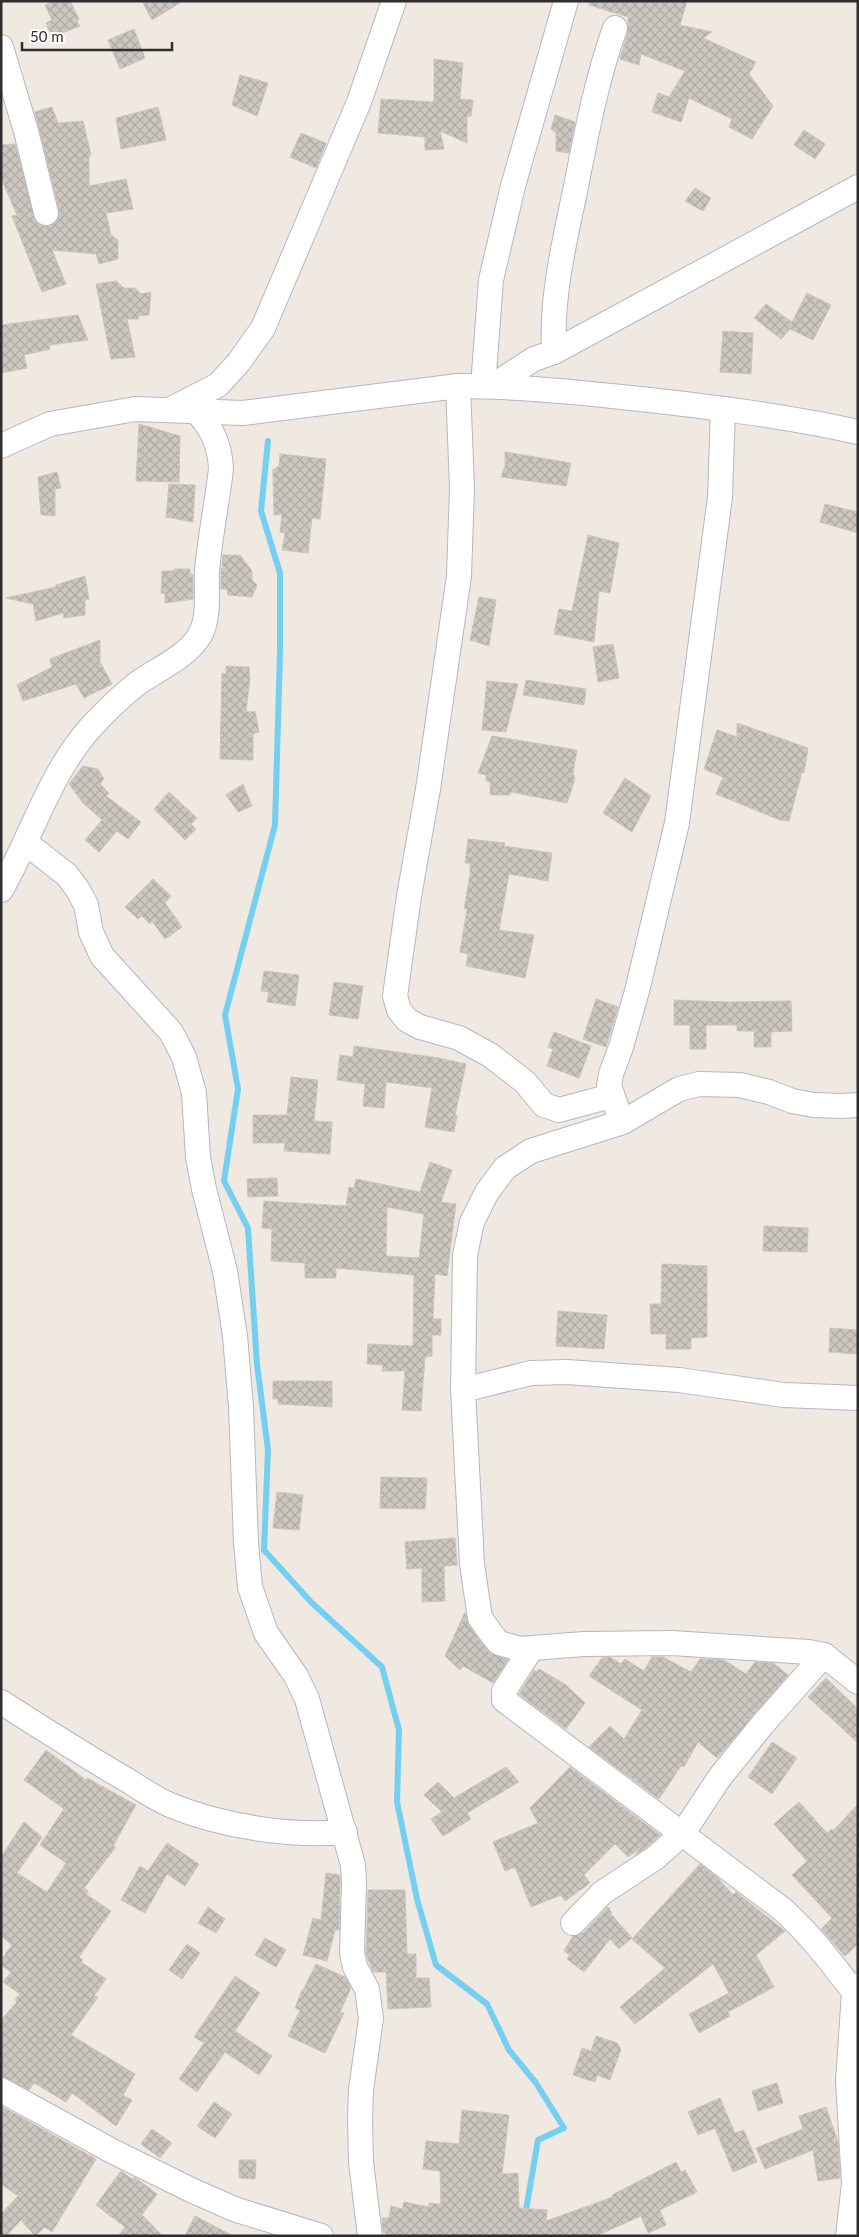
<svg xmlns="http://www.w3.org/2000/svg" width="859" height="2237" font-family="Lato,sans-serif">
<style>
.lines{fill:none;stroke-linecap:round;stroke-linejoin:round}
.stream{stroke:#75cff0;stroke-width:6}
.building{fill:url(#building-cross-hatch);stroke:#cbc5ba;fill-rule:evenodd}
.minor-casing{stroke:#b4b7c1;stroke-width:26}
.minor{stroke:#fff;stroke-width:24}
</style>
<defs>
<pattern id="building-cross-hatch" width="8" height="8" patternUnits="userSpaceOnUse" patternTransform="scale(1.25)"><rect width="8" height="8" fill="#cbc7bf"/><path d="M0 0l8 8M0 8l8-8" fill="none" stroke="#afaba4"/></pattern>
</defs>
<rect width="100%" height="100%" fill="#efe9e1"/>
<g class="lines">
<path class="stream" d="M268,441L261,511L280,573V652L275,825L225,1015L238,1089L224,1181L248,1228L257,1364L268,1450L264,1550L311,1602L382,1667L399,1730L397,1802L417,1899L436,1965L487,2004L509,2050L536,2083L564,2128L538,2140L525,2216"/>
</g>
<g class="building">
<path d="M54,1H70L79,19L77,22L80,26L52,37L46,23L52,20L45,5Z"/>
<path d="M142,1H183L152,20Z"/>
<path d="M589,1H687L680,25L712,32L703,38L756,62L749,74L773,106L752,139L729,127L732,119L689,98L681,122L652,112L658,93L669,97L685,71L641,54L639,65L620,59L628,32V17L589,5Z"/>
<path d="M134,29L145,58L120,69L108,40Z"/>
<path d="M434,59L463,63L460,99L473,100L471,116H467V143L440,131L444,149L425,150V137L378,133L381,99L434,102Z"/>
<path d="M240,75L268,83L257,116L232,105Z"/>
<path d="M52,107L58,123L83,121L91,155L89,156V186L126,179L133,209L106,213L111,235L118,240V259L99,264L96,254L52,250L66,284L42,292L12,216L17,215L1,178V145L15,144L36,222L43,226H50L55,223L59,217V210L35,112Z"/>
<path d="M158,107L166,140L121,149L116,118Z"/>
<path d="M555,115L575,122L569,153L556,151V133L551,129Z"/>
<path d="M804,130L825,144L815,159L794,145Z"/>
<path d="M301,133L326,143L316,168L290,157Z"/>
<path d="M695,188L711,198L703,211L685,201Z"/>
<path d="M116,281L124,288H135L141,294L151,292L149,315L138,316L139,319H127L135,357L111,359L96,284Z"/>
<path d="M807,293L831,305L813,340L790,329L781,339L754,318L766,304L792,322Z"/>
<path d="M78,315L88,340L49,345L50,349L24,355L27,368L1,373V325Z"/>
<path d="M723,331L753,333L751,374L720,372Z"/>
<path d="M139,424L180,436L179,482L136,481Z"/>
<path d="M505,452L571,463L566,486L501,477L505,466Z"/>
<path d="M280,454L326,459L320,519L312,518L308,553L282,550L285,533L280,532L282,514L274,515L273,470L279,466Z"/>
<path d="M57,472L61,488L55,489V516L41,515L38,477Z"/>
<path d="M169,484L195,485L193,522L166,517Z"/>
<path d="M825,504L858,512V533L820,522Z"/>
<path d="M588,535L619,543L610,593L599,591L594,642L554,634L559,609L572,611Z"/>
<path d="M223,555H240L252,571V580L257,585L252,597L228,595L227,589H221V568H224L222,564Z"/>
<path d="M174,569H190V574L193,575V599L165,603V594L161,593L162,571H174Z"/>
<path d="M85,576L89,599L85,600V615L64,618L63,613L36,621L33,604L6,598L56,587V585Z"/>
<path d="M479,597L496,600L489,646L470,640Z"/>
<path d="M100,640V662L112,684L84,698L76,684L23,701L17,685L52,667L50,659Z"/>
<path d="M613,644L619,678L598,682L593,647Z"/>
<path d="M226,666L249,667L250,679L246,712L255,711L259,732L253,734V760L220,759L222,673L226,674Z"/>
<path d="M526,680L586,689L584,705L523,695Z"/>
<path d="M487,681L518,684L506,732L482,730Z"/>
<path d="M737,723L808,748L804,773L802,772L789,821L780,820L716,794L723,777L704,769L717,730L737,737Z"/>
<path d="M492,736L577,750L573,773L575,779L567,803L511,792L510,795H490V782L486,781V775L478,773Z"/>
<path d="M83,766L98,769L104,779L100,784L109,793L106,796L141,822L128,839L117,831L99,852L85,840L102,820L83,803L69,784Z"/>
<path d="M625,778L651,796L632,832L603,813Z"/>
<path d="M243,784L252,806L238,812L226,795Z"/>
<path d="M169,792L197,818L191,824L196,829L185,840L154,809Z"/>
<path d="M468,839L505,843L504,846L552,853L548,881L509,874L499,930L534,935L525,978L466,966L468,954L460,952L467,909H464L470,874V863H465Z"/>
<path d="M153,879L171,896L165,903L182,927L165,939L152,921L150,924L142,916L138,919L125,907Z"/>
<path d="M264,971L299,975L295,1006L267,1002L269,992L261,991Z"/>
<path d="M334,982L363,986L358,1019L329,1015Z"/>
<path d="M596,999L618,1007L606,1047L583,1039Z"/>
<path d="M674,1000L729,1002L791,1001L792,1031L771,1032V1047H754V1031H737V1025H706V1049H690V1025H674Z"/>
<path d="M554,1032L591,1046L579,1078L547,1066L553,1049L548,1047Z"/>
<path d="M354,1046L439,1058L466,1064L455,1115L457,1116L454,1132L425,1127L432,1088L386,1082L384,1108L363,1106L365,1084L337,1080L340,1055L353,1057Z"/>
<path d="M291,1077L318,1080L314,1121L332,1122L330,1154L284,1151L285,1143H253V1115H287Z"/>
<path d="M430,1162L452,1170L441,1202L456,1204L447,1276L435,1274L433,1319H441V1335H432V1356L425,1357L421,1411L402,1410L405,1371H382L383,1365L367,1364L368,1344L413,1346L414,1275L336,1268V1278H305V1263L271,1261L272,1229L262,1228L264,1201L346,1206L349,1187L354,1188L356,1179L420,1192ZM387,1207L424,1214L419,1258L386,1256Z"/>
<path d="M277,1178L278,1196L248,1197L247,1179Z"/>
<path d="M764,1226L808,1228L807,1252L763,1251Z"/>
<path d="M662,1264L707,1266V1337L691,1338V1349H666V1334H651L650,1304H661Z"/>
<path d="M558,1311L607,1315L604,1349L556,1346Z"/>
<path d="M830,1328L858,1330V1354L829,1352Z"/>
<path d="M273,1381H332V1407L278,1404V1399H273Z"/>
<path d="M381,1477L427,1478L425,1509L380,1508Z"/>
<path d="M277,1492L303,1495L299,1530L273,1528Z"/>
<path d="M455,1538L457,1565L444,1566L445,1601L422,1602V1568L407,1569L405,1542Z"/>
<path d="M465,1612L469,1626L489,1652L508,1660L493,1683L463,1666L460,1670L445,1656Z"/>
<path d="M610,1657L621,1664L625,1659L644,1671L652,1657H663L691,1672L700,1659L724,1660L746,1674L755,1662L773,1663L788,1675L717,1758L698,1742L684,1767L681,1766L659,1799L589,1747L610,1726L624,1739L642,1710L589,1676L602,1658Z"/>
<path d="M539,1669L566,1685L585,1703L566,1729L519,1694L534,1670L537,1672Z"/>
<path d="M826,1678L858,1709V1743L808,1697Z"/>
<path d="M772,1742L797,1758L772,1794L748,1777Z"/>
<path d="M46,1750L86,1780L87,1778L136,1805L113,1846L116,1847L84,1888L88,1891L86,1894L111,1911L79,1957L83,1960L81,1962L106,1979L94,1996L98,1997L71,2035L135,2074L123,2095L132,2100L116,2126L72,2093L66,2102L34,2083L29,2090L1,2076V2020L17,2002L15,2000L20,1994L3,1982L11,1972L1,1965V1960L12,1945L1,1936V1857L24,1822L42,1837L17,1873L47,1892L66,1863L40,1845L64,1809L24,1780Z"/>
<path d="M506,1767L519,1782L467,1813L471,1819L443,1836L431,1819L442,1812L424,1795L438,1782L454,1798Z"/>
<path d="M570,1767L660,1835L647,1847L635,1855L641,1847L628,1857L615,1844L584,1875L590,1883L565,1901L561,1895L531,1907L515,1867L505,1871L493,1842L538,1823L530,1808Z"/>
<path d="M799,1802L827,1833L832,1829L833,1831L858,1804V1944L845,1956L821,1929L832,1918L792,1875L807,1861L774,1824Z"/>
<path d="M167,1843L199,1864L185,1886L167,1874L145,1913L121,1900L140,1866L148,1871Z"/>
<path d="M700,1864L718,1878L733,1895L736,1892L785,1931L756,1955L774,1987L728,2012L730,2016L699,2033L689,2014L729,1993L713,1964L635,2024L620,2007L665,1968L632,1939Z"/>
<path d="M326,1873L340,1875V1882L339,1930H335L327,1961L303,1955L313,1918L321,1920Z"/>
<path d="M368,1890H405L407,1954H416V1978H429L431,2007L388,2009L386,1972H373L366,1954Z"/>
<path d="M208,1907L225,1919L216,1933L198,1923Z"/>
<path d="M608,1907L612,1913L611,1914L632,1938L619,1949L610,1939L584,1972L567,1959L570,1955L564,1951L573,1936L583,1933Z"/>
<path d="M265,1938L286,1950L276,1967L255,1955Z"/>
<path d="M187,1944L200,1953L182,1979L169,1970Z"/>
<path d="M316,1964L345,1977L351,1988L340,2012L344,2013L325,2053L288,2036L300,2010L295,2008L302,1990H303Z"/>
<path d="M235,1976L260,1993L235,2031L272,2056L259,2075L225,2052L197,2092L179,2079L204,2043L194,2037Z"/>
<path d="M596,2036L617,2043L621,2049L610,2080L597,2075L595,2082L573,2075L582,2048L591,2051Z"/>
<path d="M777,2083L783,2103L758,2111L752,2091Z"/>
<path d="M720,2098L735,2133L744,2130L757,2162L733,2172L715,2128L698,2135L688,2112Z"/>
<path d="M214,2102L232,2114L215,2138L197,2126Z"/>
<path d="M1,2106L96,2159L52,2232L45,2227L35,2236L21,2220L6,2236H1V2214L18,2196L1,2184Z"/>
<path d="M826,2107L838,2142L840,2178L818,2181L813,2150L765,2169L756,2148L803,2129L799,2116Z"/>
<path d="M462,2110L509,2115L502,2174L518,2173L519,2208L547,2210L546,2221L613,2197L612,2195L676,2162L681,2172L685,2170L697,2192L660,2210L666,2225L648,2233L641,2216L596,2236H391L383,2232L382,2218H389L391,2206L402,2209L404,2202L429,2207V2203L441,2204L440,2171L423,2169L426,2141L459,2144Z"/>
<path d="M152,2129L172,2143L160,2158L141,2144Z"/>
<path d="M239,2160H256L255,2179L239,2178Z"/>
<path d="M121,2171L132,2179L134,2177L137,2179L157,2194L142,2215L163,2236H118L125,2227L96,2205Z"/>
<path d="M195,2216L233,2236H185Z"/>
</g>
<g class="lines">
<defs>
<g id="minor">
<path d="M1,47L26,131L46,213"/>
<path d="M554,352C551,297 564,244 575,191C586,136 596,81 615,28"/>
<path d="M458,386L462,488L459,576L428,789L409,896L395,996L399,1010L407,1020L420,1027L459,1038L490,1055L525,1082L544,1105L559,1110L611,1096"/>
<path d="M483,386L491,280L513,186L566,1"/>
<path d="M492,386L534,359L554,352L858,187"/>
<path d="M173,408L218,385L239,362L263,328L359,102L394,1"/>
<path d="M1,446L50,424L135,409L243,413L458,386C519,386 579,392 640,399C713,407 786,416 858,432"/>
<path d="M26,843L67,875L78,890L86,905L91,932L102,956L171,1032L184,1057L194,1093L198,1157L204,1189L225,1271L235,1336L241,1407L246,1542L250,1587L266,1633L296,1676L307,1699L353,1865L354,1882L352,1953L355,1967L367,1989L371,2018L361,2090L360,2118L361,2162L370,2236"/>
<path d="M1,890C32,836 49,774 91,727C105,712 121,696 138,683C158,669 188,656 200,635C210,617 206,590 207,571C210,537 217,503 221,469C220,445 212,428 196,411"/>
<path d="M858,1105L841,1106L814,1105L792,1101L769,1092L740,1085L699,1084L679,1089L623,1122L531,1151L505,1168L487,1192L472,1222L465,1255L463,1390L472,1564L480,1618L493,1636L499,1643L520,1649L584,1644L672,1643L809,1652L824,1655L858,1682"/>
<path d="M617,1109L609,1085L611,1074L621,1047L637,991L677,823L720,497L723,409"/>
<path d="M463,1390L531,1373L567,1372L679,1380L784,1395L858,1398"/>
<path d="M531,1649L504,1691V1700L782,1909C810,1934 831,1962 854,1992"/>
<path d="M1,1702C43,1729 84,1755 127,1780C141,1789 154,1798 170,1805C221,1826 289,1837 345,1832"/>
<path d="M573,1923L602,1893L655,1858L683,1833L720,1777L762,1725L824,1655"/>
<path d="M1,2090L112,2151L191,2190L234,2209L321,2236"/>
<path d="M848,2236L854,2184L848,2081L854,1992L858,1985"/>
</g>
</defs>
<use href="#minor" class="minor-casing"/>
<use href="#minor" class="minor"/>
</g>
<rect width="859" height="2237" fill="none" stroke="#2e2e2e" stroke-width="5"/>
<path d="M22 42v8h150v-8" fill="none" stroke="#2e2e2e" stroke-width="2.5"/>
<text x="30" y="42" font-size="15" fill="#2e2e2e" stroke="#ffffff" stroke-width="4" paint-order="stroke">50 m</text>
</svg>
